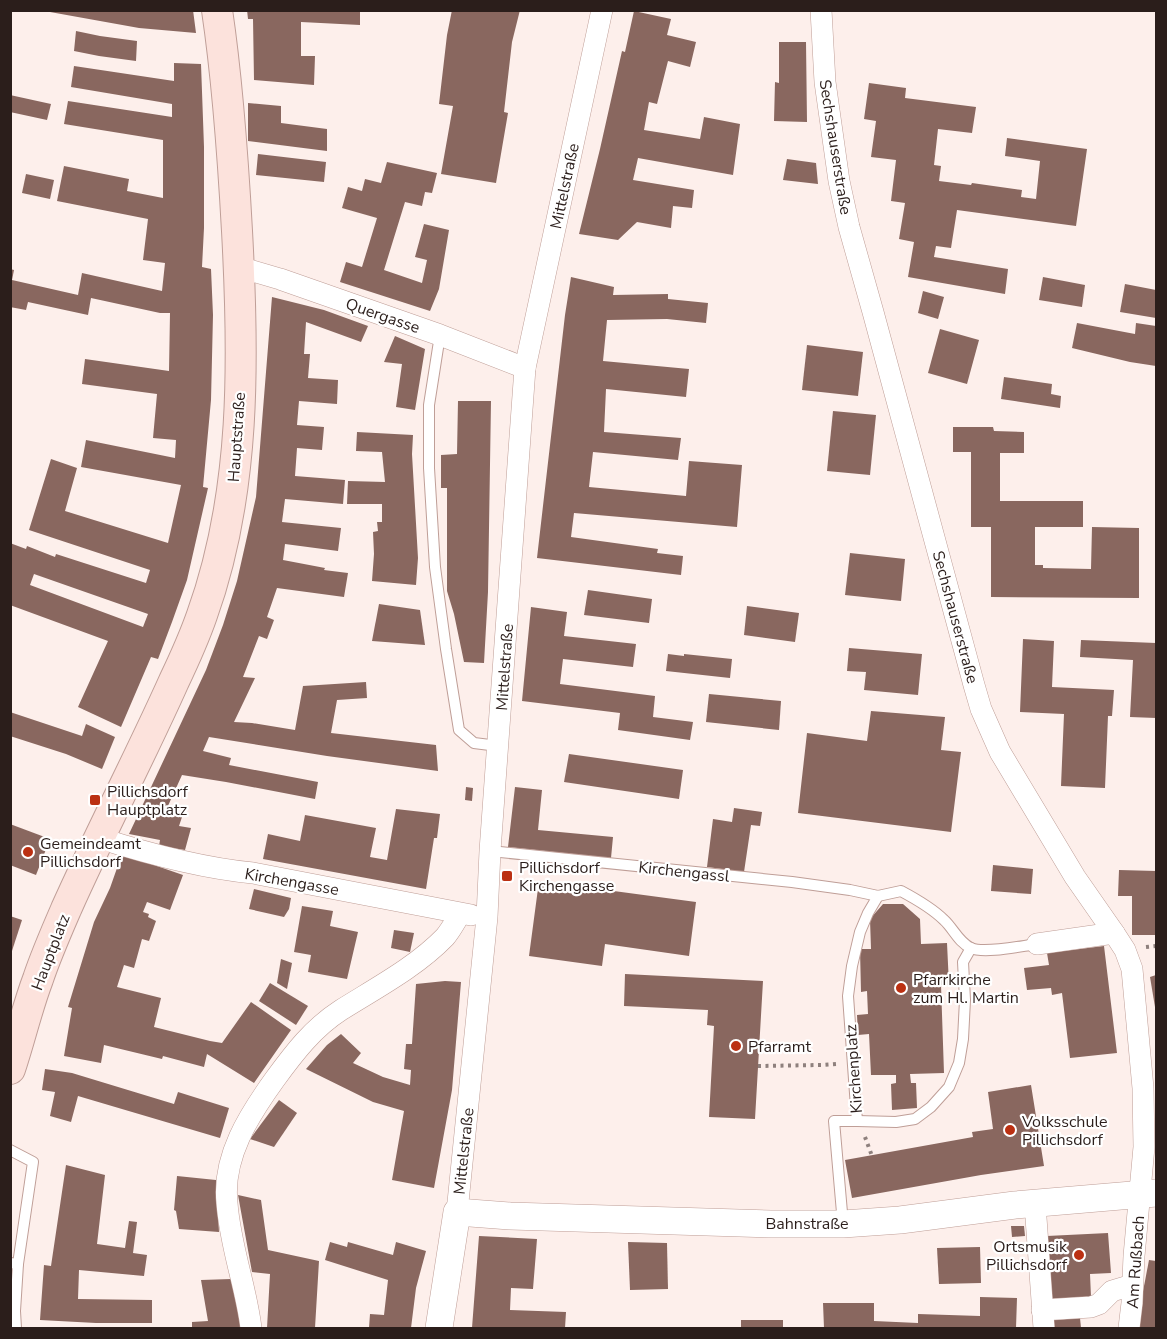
<svg xmlns="http://www.w3.org/2000/svg" width="1167" height="1339" font-family="'Nunito Sans',sans-serif">
<style>
.building{fill:#89675f;fill-rule:evenodd}
.lines{fill:none;stroke-linecap:round;stroke-linejoin:round}
.service-casing{stroke:#bf9e97;stroke-width:12}
.minor-casing{stroke:#bf9e97;stroke-width:22}
.tertiary-casing{stroke:#bf9e97;stroke-width:28}
.secondary-casing{stroke:#bf9e97;stroke-width:32}
.path{stroke:#8e807d;stroke-width:4;stroke-dasharray:3 4.5;stroke-linecap:butt}
.service{stroke:#fff;stroke-width:10}
.minor{stroke:#fff;stroke-width:21}
.tertiary{stroke:#fff;stroke-width:27}
.secondary{stroke:#fce2dc;stroke-width:30}
.poi-dot{fill:#bb3012;stroke:#fff;stroke-width:2}
.labels{text-anchor:middle;stroke-width:4.5;stroke-linejoin:round;paint-order:stroke}
.street-label{font-size:16px;fill:#2b1e1b;stroke:#fff}
.poi-label{font-size:16px;fill:#2b1e1b;stroke:#fff;text-anchor:start}
</style>
<rect width="100%" height="100%" fill="#fdefeb"/>
<g class="building">
<path d="M50,10H158L172,12V10H193L196,33L139,28L50,12Z"/>
<path d="M247,10H360V25L301,22V56H315L314,85L254,80L253,19H248Z"/>
<path d="M452,10H520L512,42L504,112L508,113L496,183L441,174L453,106L439,104L447,35Z"/>
<path d="M634,11L671,19L667,35L696,42L690,67L668,61L657,104L649,102L644,130L700,139L704,117L740,124L733,175L638,158L633,180L694,190L692,208L673,206L671,228L637,222L618,240L579,234L600,149L622,51L625,52Z"/>
<path d="M76,31L100,36L137,41L136,61L99,56L74,51Z"/>
<path d="M779,42H806L807,122L774,121L775,82L779,83Z"/>
<path d="M174,63L201,64L204,147V228L202,267L211,269L213,315L211,400L203,487L208,488L187,580L172,622L158,659L151,657L121,727L78,707L108,641L10,605V543L26,549L27,546L55,557L56,554L146,583L150,570L29,530L51,459L77,468L65,511L168,543L181,485L81,467L86,440L175,458L176,440L153,438L157,394L82,384L85,359L169,371L170,313H160L91,298L88,315L28,302L26,310L10,307V269L14,270L12,280L78,295L82,273L162,291L165,263L143,260L148,219L57,201L64,166L129,179L127,191L163,198V140L64,124L68,101L172,117V104L71,87L74,66L174,81ZM34,574L148,614L143,627L30,585Z"/>
<path d="M869,83L906,88L905,98L976,107L972,133L938,129L934,165L941,166L939,181L971,185L972,183L1022,190L1021,197L1036,199L1040,161L1005,156L1007,138L1087,149L1076,226L957,210L951,248L936,246L934,257L1008,269L1005,294L908,277L914,242L899,239L905,203L891,201L896,160L871,157L876,121L864,119Z"/>
<path d="M10,95L51,104L47,120L10,112Z"/>
<path d="M248,103L281,106V123L327,129V151L248,141Z"/>
<path d="M258,154L326,162L324,182L256,175Z"/>
<path d="M787,159L816,163L818,184L783,180Z"/>
<path d="M387,162L437,173L432,193L425,192L422,206L405,202L384,270L422,283L427,260L415,257L424,224L449,230L439,289L430,311L340,282L346,262L362,267L377,218L342,208L348,187L362,191L365,179L381,183Z"/>
<path d="M26,174L54,180L50,199L22,193Z"/>
<path d="M571,277L614,287L613,295L668,294V299L708,303L706,323L667,319L607,320L603,361L689,369L686,397L606,389L604,432L681,438L678,460L593,452L589,487L686,496L689,461L742,465L737,527L574,513L571,537L658,549L657,553L683,556L681,575L537,558L565,315Z"/>
<path d="M1043,277L1085,285L1082,307L1039,300Z"/>
<path d="M1125,284L1156,290V318L1120,312Z"/>
<path d="M923,291L944,297L938,319L918,313Z"/>
<path d="M272,297L324,310L368,326L361,342L306,322L304,354H310L308,378L338,380L337,404L299,401L297,425L324,427L322,450L297,448L295,476L345,480L343,504L285,499L282,522L341,528L338,551L285,544L283,560L325,568L324,570L348,573L344,597L277,588L267,617L274,620L267,639L259,636L243,677L255,678L234,722L252,723L295,730L303,686L366,682L367,698L337,700L331,733L436,745L438,771L327,756L209,737L203,751L231,758L229,765L318,782L315,799L226,782L182,775L167,808L183,814L179,826L191,828L185,850L159,846L160,840L129,834L206,670L223,625L237,581L256,497Z"/>
<path d="M1077,323L1135,334L1136,323L1156,326V366L1130,362L1072,348Z"/>
<path d="M940,329L979,340L967,384L928,373Z"/>
<path d="M395,336L425,349L415,410L396,407L402,364L384,362Z"/>
<path d="M807,345L863,352L858,396L802,390Z"/>
<path d="M1004,377L1052,384L1051,394L1061,396L1060,408L1001,399Z"/>
<path d="M458,401H491L488,592L484,663L464,662L454,614L447,591V488H441V455L457,454Z"/>
<path d="M833,411L876,415L870,475L827,471Z"/>
<path d="M953,427H993L994,431L1024,432V453H1000V501H1083V527H1035V565H1043V568L1091,569L1092,527L1139,528V598L991,597V527H971V452H953Z"/>
<path d="M357,432L413,435L412,454L418,558L416,585L372,581L374,554L373,532L378,531L377,522H382V504H347L348,481L385,482L382,452L356,451Z"/>
<path d="M850,553L905,559L901,601L845,595Z"/>
<path d="M588,590L652,599L649,623L584,615Z"/>
<path d="M379,604L420,610L425,645L372,641Z"/>
<path d="M747,606L799,613L795,642L744,635Z"/>
<path d="M531,607L567,612L564,636L636,644L633,667L563,659L560,684L655,696L653,717L693,722L690,740L618,730L620,713L522,701Z"/>
<path d="M1023,639L1054,641L1052,687L1114,690L1112,716H1108L1105,788L1061,786L1064,714L1020,712Z"/>
<path d="M1081,640L1156,643V718L1130,717L1133,660L1080,657Z"/>
<path d="M849,648L922,654L918,695L864,690L866,672L847,671Z"/>
<path d="M668,654L684,656V654L732,659L730,678L666,671Z"/>
<path d="M709,694L781,701L779,730L706,722Z"/>
<path d="M871,711L945,717L941,750L961,752L951,832L798,813L807,733L867,741Z"/>
<path d="M10,712L82,736L86,724L115,737L102,769L66,754L10,736Z"/>
<path d="M569,754L683,770L679,799L564,782Z"/>
<path d="M466,787L473,788L472,801L465,800Z"/>
<path d="M515,787L542,790L538,830L613,837L611,858L508,847Z"/>
<path d="M734,808L762,812L760,826L751,825L744,872L707,867L713,819L732,822Z"/>
<path d="M396,809L440,814L437,838H434L426,889L263,859L268,834L300,841L305,815L376,828L370,857L387,860Z"/>
<path d="M10,824L50,839L36,875L10,865Z"/>
<path d="M122,854L183,875L170,910L147,902L143,912L149,914L148,917L156,921L149,941L142,939L134,968L124,965L117,987L161,998L154,1027L210,1041L222,1043L251,1002L291,1030L254,1083L207,1054L204,1067L163,1056L162,1059L104,1045L101,1063L64,1056L72,1008L68,1007L94,922L110,888Z"/>
<path d="M993,865L1033,869L1031,894L991,891Z"/>
<path d="M1119,870L1156,871V935H1132V896H1118Z"/>
<path d="M539,881L696,902L689,956L605,944L602,966L529,956Z"/>
<path d="M254,889L291,898L289,909L284,917L249,909Z"/>
<path d="M883,904H903L920,919L921,944L947,943L949,985H941L944,1073L910,1074L911,1083H916L917,1108L892,1110L891,1084L896,1083V1075H871L869,1034L858,1035L857,1015L868,1014L867,991L861,992L860,949H871L870,919Z"/>
<path d="M302,906L333,911L330,926L358,932L347,979L308,972L311,955L294,952Z"/>
<path d="M10,916L22,920L11,954H10Z"/>
<path d="M394,930L414,933L410,952L391,948Z"/>
<path d="M1104,946L1117,1053L1070,1058L1062,993L1052,995L1051,988L1027,990L1024,968L1049,965L1047,953Z"/>
<path d="M281,959L292,963L287,989L277,983Z"/>
<path d="M625,974L763,981L755,1119L709,1117L714,1026L707,1025L708,1010L624,1006Z"/>
<path d="M1156,975V1007H1155L1150,977Z"/>
<path d="M445,981L461,982L452,1090L434,1188L392,1180L404,1111L373,1102L306,1069L327,1045L341,1034L361,1053L353,1063L383,1077L410,1085L411,1070L404,1069L406,1044H412L416,984Z"/>
<path d="M270,983L308,1006L296,1025L259,1001Z"/>
<path d="M45,1069L72,1073L174,1104L178,1092L229,1108L220,1138L78,1096L71,1122L50,1116L55,1092L42,1090Z"/>
<path d="M1031,1085L1044,1166L981,1175L852,1198L845,1160L973,1137L972,1132L993,1129L988,1092Z"/>
<path d="M279,1100L297,1113L274,1147L250,1139Z"/>
<path d="M66,1165L105,1175L97,1244L125,1248L129,1221L137,1222L133,1253L147,1255L144,1276L79,1270L78,1299L152,1300V1323H96L40,1320L44,1265L51,1266Z"/>
<path d="M177,1176L216,1180L219,1232L179,1229L176,1211L174,1210Z"/>
<path d="M238,1195L261,1200L268,1250L319,1261L315,1328H267L270,1274L252,1272Z"/>
<path d="M1011,1226H1024L1025,1236L1012,1237Z"/>
<path d="M1108,1233L1111,1273L1090,1274L1091,1297L1051,1299L1047,1236Z"/>
<path d="M479,1236L537,1239L533,1289L511,1288L510,1310L566,1312L565,1328H472Z"/>
<path d="M330,1242L347,1247L348,1242L393,1255L396,1242L426,1251L416,1288L411,1328H369L370,1314L384,1315L388,1280L325,1260Z"/>
<path d="M628,1242L667,1243L668,1289L630,1290Z"/>
<path d="M980,1247L981,1283L939,1284L937,1248Z"/>
<path d="M1149,1260L1156,1261V1328H1136Z"/>
<path d="M231,1279L240,1320V1328H192V1322L208,1321L201,1280Z"/>
<path d="M980,1297L1017,1298L1016,1328H824L823,1303H874V1321L918,1323V1314L980,1316Z"/>
<path d="M1080,1318L1081,1328H1054L1053,1320Z"/>
<rect x="741" y="1320" width="42" height="8"/>
</g>
<g class="lines">
<defs>
<g id="service">
<path d="M440,335L429,405V468L435,567L446,649L459,730L474,743L498,746"/>
<path d="M490,851L792,882L850,890L878,896L901,891C916,899 932,908 944,920C953,928 959,943 971,948C984,954 1021,946 1037,944"/>
<path d="M857,1121L896,1122L915,1119L931,1107L949,1087L959,1063L963,1039L965,1000L963,962L971,948"/>
<path d="M10,1150L33,1162L18,1264"/>
<path d="M843,1224L834,1121H857L848,996L852,966L860,932L868,913L878,896"/>
<path d="M10,1263L18,1264L15,1311L16,1328"/>
</g>
<g id="minor">
<path d="M821,10L825,82L839,181L849,227L873,312L974,685L981,709L1000,752L1075,877L1114,933L1125,950L1132,969L1143,1088L1144,1147L1134,1256L1132,1303L1129,1328"/>
<path d="M239,267L280,279L440,335L525,368"/>
<path d="M99,838C149,854 201,868 253,873L471,915"/>
<path d="M1037,944L1114,933"/>
<path d="M1035,1204L1044,1328"/>
<path d="M457,1212L487,917L490,851L525,368L602,10"/>
<path d="M1042,1310L1091,1307L1099,1304L1112,1291L1132,1285"/>
<path d="M251,1328C246,1286 230,1246 227,1203C222,1157 249,1115 275,1079C294,1053 313,1028 341,1010C376,988 416,967 445,937C451,930 455,922 460,914"/>
</g>
<path id="tertiary" d="M439,1328L457,1212L510,1216L771,1224H843L900,1220L1015,1205L1156,1193"/>
<path id="secondary" d="M10,1069C20,1039 27,1008 38,979C46,955 57,930 67,907C101,831 140,757 174,681C184,660 194,638 202,615C246,493 244,359 237,231C233,158 228,84 217,10"/>
</defs>
<use href="#service" class="service-casing"/>
<use href="#minor" class="minor-casing"/>
<use href="#tertiary" class="tertiary-casing"/>
<use href="#secondary" class="secondary-casing"/>
<g class="path">
<path d="M1146,947L1156,946"/>
<path d="M758,1066L821,1065L836,1064"/>
<path d="M865,1137L872,1156"/>
</g>
<use href="#service" class="service"/>
<use href="#minor" class="minor"/>
<use href="#tertiary" class="tertiary"/>
<use href="#secondary" class="secondary"/>
</g>
<g class="poi-dot">
<rect x="89" y="794" width="12" height="12" rx="3"/>
<circle cx="28" cy="852" r="6"/>
<rect x="501" y="870" width="12" height="12" rx="3"/>
<circle cx="901" cy="988" r="6"/>
<circle cx="736" cy="1046" r="6"/>
<circle cx="1010" cy="1130" r="6"/>
<circle cx="1079" cy="1255" r="6"/>
</g>
<g class="labels">
<g class="street-label">
<text transform="translate(836 147) rotate(81)" y="6">Sechshauserstraße</text>
<text transform="translate(564 186) rotate(-78)" y="6">Mittelstraße</text>
<text transform="translate(383 315) rotate(19)" y="6">Quergasse</text>
<text transform="translate(236 437) rotate(-86)" y="6">Hauptstraße</text>
<text transform="translate(956 617) rotate(75)" y="6">Sechshauserstraße</text>
<text transform="translate(504 667) rotate(-86)" y="6">Mittelstraße</text>
<text transform="translate(684 871) rotate(6)" y="6">Kirchengassl</text>
<text transform="translate(292 881) rotate(10)" y="6">Kirchengasse</text>
<text transform="translate(50 952) rotate(-69)" y="6">Hauptplatz</text>
<text transform="translate(853 1069) rotate(-94)" y="6">Kirchenplatz</text>
<text transform="translate(463 1151) rotate(-84)" y="6">Mittelstraße</text>
<text x="807" y="1229">Bahnstraße</text>
<text transform="translate(1135 1262) rotate(-86)" y="6">Am Rußbach</text>
</g>
<g class="poi-label">
<text x="107" y="797">Pillichsdorf<tspan x="107" dy="18">Hauptplatz</tspan></text>
<text x="40" y="849">Gemeindeamt<tspan x="40" dy="18">Pillichsdorf</tspan></text>
<text x="519" y="873">Pillichsdorf<tspan x="519" dy="18">Kirchengasse</tspan></text>
<text x="913" y="985">Pfarrkirche<tspan x="913" dy="18">zum Hl. Martin</tspan></text>
<text x="748" y="1052">Pfarramt</text>
<text x="1022" y="1127">Volksschule<tspan x="1022" dy="18">Pillichsdorf</tspan></text>
<text x="1067" y="1252" text-anchor="end">Ortsmusik<tspan x="1067" dy="18">Pillichsdorf</tspan></text>
</g>
</g>
<rect width="1167" height="1339" fill="none" stroke="#2b1e1b" stroke-width="24"/>
</svg>
